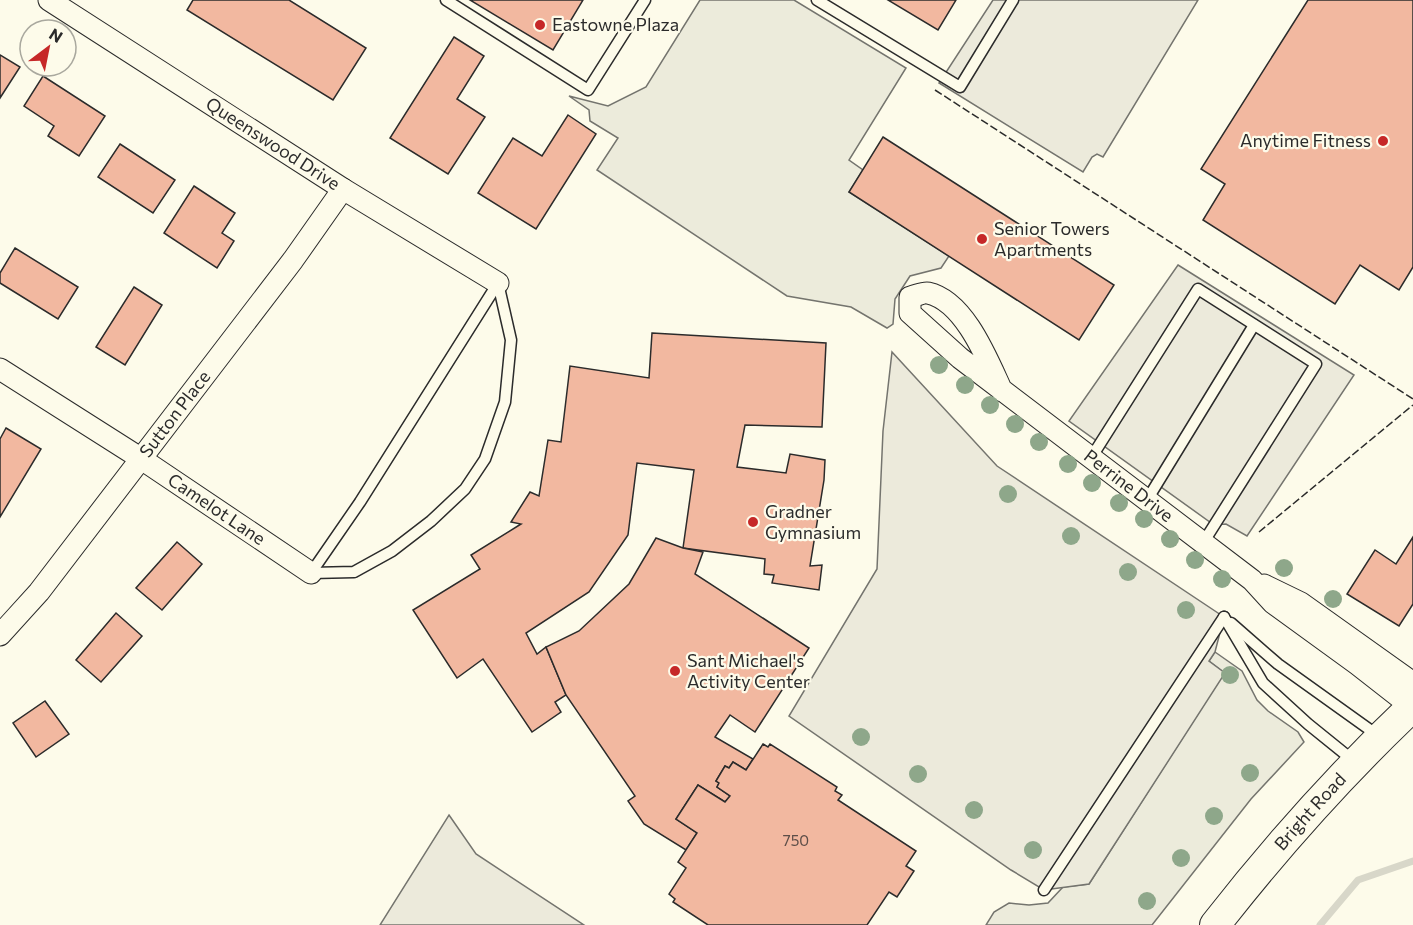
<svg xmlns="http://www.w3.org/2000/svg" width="1413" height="925" font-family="Commissioner,sans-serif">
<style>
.green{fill:#ecebdb;stroke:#74746e;stroke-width:1.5}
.parking{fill:#eceadb;stroke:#74746e;stroke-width:1.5}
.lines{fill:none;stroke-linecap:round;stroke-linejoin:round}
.stream{stroke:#d8d7c9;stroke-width:7}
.building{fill:#f2b8a0;stroke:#2b2b2b;stroke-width:1.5}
.service-casing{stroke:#2b2b2b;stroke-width:13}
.minor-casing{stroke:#2b2b2b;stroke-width:23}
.secondary-casing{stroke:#2b2b2b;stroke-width:32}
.service{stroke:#fdfbea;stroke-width:10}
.minor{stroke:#fdfbea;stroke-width:21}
.secondary{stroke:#fdfbea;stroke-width:30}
.fence{stroke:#2b2b2b;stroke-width:1.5;stroke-dasharray:8 3;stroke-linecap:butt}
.tree{fill:#8ea78a}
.poi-dot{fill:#c62828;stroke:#fdfbea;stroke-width:2}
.labels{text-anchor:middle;stroke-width:4.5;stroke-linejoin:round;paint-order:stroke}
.number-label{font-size:15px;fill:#5d4e48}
.poi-label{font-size:18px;fill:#2b2b2b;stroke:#fdfbea;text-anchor:start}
.street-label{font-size:18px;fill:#2b2b2b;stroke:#fdfbea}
</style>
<rect width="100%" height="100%" fill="#fdfbea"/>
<g class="green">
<path d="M700,0H794L906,68L849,160L863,170L849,192L949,256L941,268L910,276L895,299L893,324L887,328L851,307L787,296L597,170L618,138L590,121L589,110L569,96L608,106L646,87Z"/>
<path d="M1215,652L1242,671L1257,700L1268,711L1298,732L1304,742L1251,799L1152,925H986L994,912L1009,903L1029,905L1048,903L1063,887L1089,884L1224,673L1209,661Z"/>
</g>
<g class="parking">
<path d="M993,0H1198L1103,157L1097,154L1092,157L1083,172L939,83Z"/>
<path d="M1178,265L1354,375L1247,536L1226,524L1214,525L1069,421Z"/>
<path d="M892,352L997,466L1224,617L1215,652L1209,661L1225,673L1089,884L1044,890L1011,870L789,716L877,569L883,431Z"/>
<path d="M449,815L476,854L584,925H380Z"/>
</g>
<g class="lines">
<path class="stream" d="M1320,925L1358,880L1413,861"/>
</g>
<g class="building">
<path d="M193,0H289L366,48L333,100L187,10Z"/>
<path d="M470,0H583L553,50Z"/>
<path d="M888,0H956L938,30Z"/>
<path d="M1308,0H1413V267L1399,290L1360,265L1335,304L1203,220L1225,184L1201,169Z"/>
<path d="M454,37L484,56L457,99L485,117L448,174L390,138Z"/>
<path d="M0,55L20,67L0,98Z"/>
<path d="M43,76L105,116L79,156L48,136L54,126L24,106Z"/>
<path d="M568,115L596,134L536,229L478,193L513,138L542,156Z"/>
<path d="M883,137L1114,285L1079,340L849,192Z"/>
<path d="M120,144L175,180L153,213L98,177Z"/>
<path d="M194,186L235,213L222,233L234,241L217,268L164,233Z"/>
<path d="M15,248L78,287L58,319L0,283V273Z"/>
<path d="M134,287L162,305L125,365L96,347Z"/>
<path d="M652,333L826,343L822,427L745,425L737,467L786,473L790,454L825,460L824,480L810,566L822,565L819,590L772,583L774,575L764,574L765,559L683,548L694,470L637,463L628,535L589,592L526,633L537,654L546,647L566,695L555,702L561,712L532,732L483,659L457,678L413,610L480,569L471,555L521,524L511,522L530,492L539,496L548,440L561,442L570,366L649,378Z"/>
<path d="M6,428L41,449L0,517V439Z"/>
<path d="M1413,537V604L1399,626L1347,594L1375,550L1396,564Z"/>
<path d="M656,538L683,548L703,552L695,574L809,648L755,732L730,715L715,737L753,759L746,770L733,762L729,768L725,766L716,781L719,783L717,787L730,796L725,802L698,785L676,819L697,833L686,850L644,824L628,801L635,796L566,695L546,647L579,631L629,584Z"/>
<path d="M177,542L202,564L162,610L136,588Z"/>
<path d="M116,613L142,636L101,682L76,660Z"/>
<path d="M45,701L69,734L36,757L13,723Z"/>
<path d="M763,744L768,747L770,744L837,787L835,791L842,795L838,800L916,851L906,866L914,871L897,897L889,892L867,925H708L673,902L675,899L669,894L686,868L678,862L697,833L676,819L698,785L725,802L730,796L717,787L719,783L716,781L725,766L729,768L733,762L746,770Z"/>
</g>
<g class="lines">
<defs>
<g id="service">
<path d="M446,0L588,90L645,0"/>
<path d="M817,0L960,87L1013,0"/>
<path d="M1091,458L1198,289L1316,364L1203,543"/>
<path d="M1147,500L1254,325"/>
<path d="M311,573L354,572L392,551L431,521L465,489L485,459L505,402L511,340L498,283"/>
<path d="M311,573L360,502L498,283"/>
<path d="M1224,617L1263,683L1308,724L1355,762"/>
<path d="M1231,623L1278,664L1380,737"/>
<path d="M1044,890L1224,617"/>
</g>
<g id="minor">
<path id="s1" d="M49,0L343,189L498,283"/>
<path id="s2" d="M0,369L140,458L311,573"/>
<path id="s3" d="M1002,391C988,361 965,301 928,293C923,292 916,296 910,297V313L960,358L1252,580L1273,603L1357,664L1412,707"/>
<path d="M1264,585L1301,603L1413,683"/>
<path id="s4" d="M0,635L39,592L293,260L343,189"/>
</g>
<g id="secondary">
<path id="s5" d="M1215,925C1276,847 1341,774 1413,706"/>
</g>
</defs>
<use href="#service" class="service-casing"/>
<use href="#minor" class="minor-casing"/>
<use href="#secondary" class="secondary-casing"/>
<use href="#service" class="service"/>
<use href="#minor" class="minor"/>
<use href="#secondary" class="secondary"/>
<g class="fence">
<path d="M935,90L1413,399"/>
<path d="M1259,532L1413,405"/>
</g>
</g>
<g class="tree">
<circle cx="939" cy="365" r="9"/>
<circle cx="965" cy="385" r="9"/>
<circle cx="990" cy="405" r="9"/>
<circle cx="1015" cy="424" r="9"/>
<circle cx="1039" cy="442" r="9"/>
<circle cx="1068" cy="464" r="9"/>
<circle cx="1092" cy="483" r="9"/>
<circle cx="1008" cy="494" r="9"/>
<circle cx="1119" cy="503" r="9"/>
<circle cx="1144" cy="519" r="9"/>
<circle cx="1071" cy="536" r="9"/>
<circle cx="1170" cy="539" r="9"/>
<circle cx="1195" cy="560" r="9"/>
<circle cx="1284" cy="568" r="9"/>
<circle cx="1128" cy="572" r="9"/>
<circle cx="1222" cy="579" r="9"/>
<circle cx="1333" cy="599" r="9"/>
<circle cx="1186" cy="610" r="9"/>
<circle cx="1230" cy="675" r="9"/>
<circle cx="861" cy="737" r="9"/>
<circle cx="1250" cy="773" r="9"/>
<circle cx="918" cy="774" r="9"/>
<circle cx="974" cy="810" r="9"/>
<circle cx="1214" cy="816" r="9"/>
<circle cx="1033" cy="850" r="9"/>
<circle cx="1181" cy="858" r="9"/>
<circle cx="1147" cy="901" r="9"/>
</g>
<g class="poi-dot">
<circle cx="540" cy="25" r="6"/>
<circle cx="1383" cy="141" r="6"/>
<circle cx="982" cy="239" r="6"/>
<circle cx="753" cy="522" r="6"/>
<circle cx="675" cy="671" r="6"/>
</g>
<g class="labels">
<g class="number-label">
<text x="796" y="846">750</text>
</g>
<g class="poi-label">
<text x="552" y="31">Eastowne Plaza</text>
<text x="1371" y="147" text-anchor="end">Anytime Fitness</text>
<text x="994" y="235">Senior Towers<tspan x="994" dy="21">Apartments</tspan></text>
<text x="765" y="518">Gradner<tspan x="765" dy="21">Gymnasium</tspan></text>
<text x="687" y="667">Sant Michael's<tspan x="687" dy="21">Activity Center</tspan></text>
</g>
<g class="street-label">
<text dy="6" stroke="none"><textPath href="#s1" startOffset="266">Queenswood Drive</textPath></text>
<text dy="6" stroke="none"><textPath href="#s4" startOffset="282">Sutton Place</textPath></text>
<text dy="6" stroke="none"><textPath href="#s3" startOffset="440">Perrine Drive</textPath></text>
<text dy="6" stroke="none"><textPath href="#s2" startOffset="258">Camelot Lane</textPath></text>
<text dy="6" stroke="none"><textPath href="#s5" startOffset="148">Bright Road</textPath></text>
</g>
</g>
<g transform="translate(48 48) rotate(32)"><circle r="28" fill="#fdfbea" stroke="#a9a89e" stroke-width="1.5"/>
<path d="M0-4.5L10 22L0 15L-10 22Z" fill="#c62828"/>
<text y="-9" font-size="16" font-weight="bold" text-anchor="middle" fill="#2b2b2b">N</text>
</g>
</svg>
